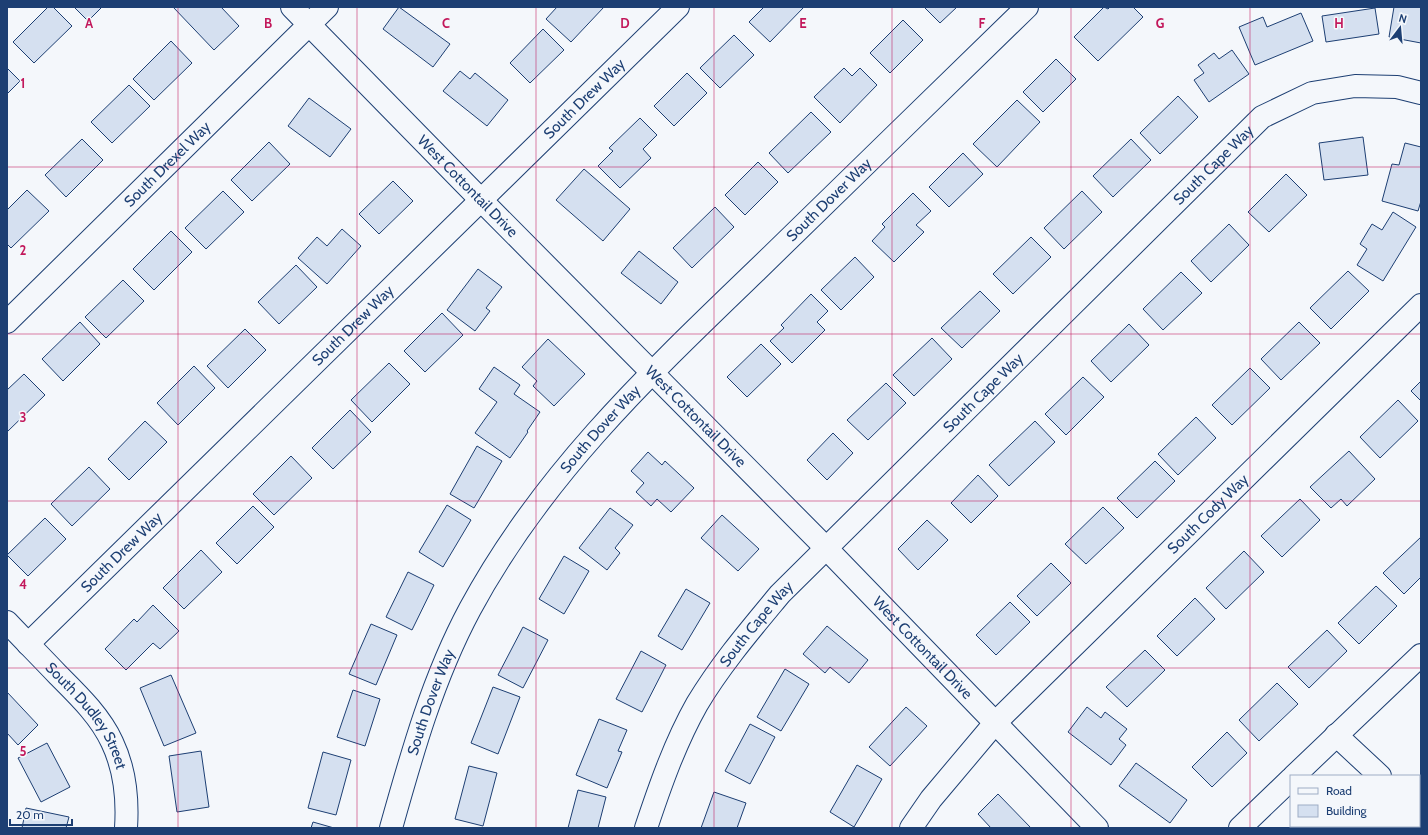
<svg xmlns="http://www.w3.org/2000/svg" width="1428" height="835" font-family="Cabin,sans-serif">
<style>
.building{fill:#d5e0f0;stroke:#1d3f73}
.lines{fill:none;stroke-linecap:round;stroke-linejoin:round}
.minor-casing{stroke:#1d3f73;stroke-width:24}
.minor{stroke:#f4f7fb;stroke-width:22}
.grid{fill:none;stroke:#c2185b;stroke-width:1;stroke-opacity:0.55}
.labels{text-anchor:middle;stroke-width:3;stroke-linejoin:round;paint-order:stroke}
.street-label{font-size:15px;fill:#1d3f73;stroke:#f4f7fb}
.grid-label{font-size:13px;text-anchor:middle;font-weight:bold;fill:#c2185b;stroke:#f4f7fb;stroke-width:3;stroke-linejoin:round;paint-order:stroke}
</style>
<rect width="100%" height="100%" fill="#f4f7fb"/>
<g class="building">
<path d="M48,7H53L72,26L34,63L13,42Z"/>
<path d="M74,7H102L88,21Z"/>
<path d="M173,7H221L239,26L214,50Z"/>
<path d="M399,7L450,44L433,67L383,29Z"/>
<path d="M557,7H604L571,42L546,19Z"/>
<path d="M764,7H804L770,42L749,22Z"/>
<path d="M924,7H957L940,23Z"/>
<path d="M1104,7L1108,9L1110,7H1133L1143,17L1098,61L1074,37Z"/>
<path d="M1394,7H1421V43L1389,37Z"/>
<path d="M1375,8L1379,34L1326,42L1322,16Z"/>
<path d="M1301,13L1313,41L1255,65L1239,27L1263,17L1267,27Z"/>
<path d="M903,20L923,40L890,73L870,53Z"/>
<path d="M543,29L564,50L530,83L510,63Z"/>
<path d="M734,35L754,55L720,88L700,68Z"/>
<path d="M171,41L192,63L154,100L133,79Z"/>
<path d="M1232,50L1249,74L1209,102L1194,80L1204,73L1198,65L1214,53L1219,59Z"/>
<path d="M1056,59L1076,79L1043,112L1023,92Z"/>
<path d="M7,68L20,81L7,94Z"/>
<path d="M844,68L852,76L860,68L877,85L840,123L814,97Z"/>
<path d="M460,71L470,79L475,73L508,100L487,126L443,91Z"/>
<path d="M687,73L707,93L674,126L654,106Z"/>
<path d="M129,85L150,106L112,143L91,122Z"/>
<path d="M1178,96L1198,117L1160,154L1140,133Z"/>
<path d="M309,98L351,129L330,157L288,126Z"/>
<path d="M1017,100L1040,122L997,167L973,144Z"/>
<path d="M811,112L831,132L788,173L769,153Z"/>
<path d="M640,118L657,135L643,149L651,158L620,188L598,166L613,151L609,148Z"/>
<path d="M1363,137L1368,175L1324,180L1319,143Z"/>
<path d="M82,139L103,160L66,197L45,175Z"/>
<path d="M1131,139L1151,160L1113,197L1093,176Z"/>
<path d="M269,142L290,164L252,201L231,180Z"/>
<path d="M1405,143L1421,147V201L1418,211L1382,201L1392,164L1399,165Z"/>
<path d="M963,153L983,174L949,207L929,187Z"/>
<path d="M758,162L778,182L745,215L725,195Z"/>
<path d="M584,169L630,209L603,241L556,200Z"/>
<path d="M1286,174L1307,195L1269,232L1248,212Z"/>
<path d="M393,181L413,201L379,234L359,214Z"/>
<path d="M27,190L49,211L11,248L7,244V210Z"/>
<path d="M223,191L244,212L206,249L185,228Z"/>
<path d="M1082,191L1102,212L1064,249L1044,228Z"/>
<path d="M913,193L931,211L916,225L924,232L894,262L872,241L885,227L882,224Z"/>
<path d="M715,207L734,227L692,268L673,248Z"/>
<path d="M1393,212L1416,227L1383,281L1357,265L1367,249L1360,244L1372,224L1382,230Z"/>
<path d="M1229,224L1249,245L1211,282L1191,261Z"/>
<path d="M342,229L361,246L327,284L298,258L317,237L327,246Z"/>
<path d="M171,231L192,252L154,290L133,269Z"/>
<path d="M1031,237L1051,257L1013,294L993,274Z"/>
<path d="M639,251L678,282L661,304L621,273Z"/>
<path d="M855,257L874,277L841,310L821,290Z"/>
<path d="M296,265L317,287L279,324L258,302Z"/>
<path d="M478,269L502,287L486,308L490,311L475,331L447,310Z"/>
<path d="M1348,271L1369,291L1331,329L1310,308Z"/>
<path d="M1181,272L1202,293L1163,330L1143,309Z"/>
<path d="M123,280L144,301L106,338L85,317Z"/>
<path d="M980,291L1000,311L962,348L941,328Z"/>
<path d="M811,294L828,311L817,322L825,330L792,363L770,341L784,328L781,325Z"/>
<path d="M442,313L463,335L425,372L404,351Z"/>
<path d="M80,322L100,344L63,381L42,359Z"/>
<path d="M1299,322L1320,343L1281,380L1261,359Z"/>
<path d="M1129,324L1149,345L1111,382L1091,361Z"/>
<path d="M245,329L266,350L228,388L207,366Z"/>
<path d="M932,338L952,359L914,396L893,375Z"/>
<path d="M548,339L585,374L554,406L533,386L537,381L522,367Z"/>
<path d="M761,344L781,364L747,397L727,377Z"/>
<path d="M389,363L410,384L372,422L351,400Z"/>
<path d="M194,366L215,388L178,425L157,403Z"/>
<path d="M494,367L520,385L514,394L540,412L527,431L528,432L510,458L475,433L497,402L479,389Z"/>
<path d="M1250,368L1270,388L1232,425L1212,405Z"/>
<path d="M24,374L45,395L7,432V390Z"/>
<path d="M1083,377L1104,397L1066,435L1045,414Z"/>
<path d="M1421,381V401L1411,391Z"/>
<path d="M886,383L906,403L868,440L847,420Z"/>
<path d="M1398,400L1418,421L1380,458L1360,437Z"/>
<path d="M350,410L371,432L333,469L312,448Z"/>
<path d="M1196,417L1216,438L1178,475L1158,454Z"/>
<path d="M145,421L167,442L129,480L108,459Z"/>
<path d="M1035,421L1055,442L1009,486L989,465Z"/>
<path d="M833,433L853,453L827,480L807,460Z"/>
<path d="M477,446L502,461L474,508L450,494Z"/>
<path d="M1349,451L1375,479L1347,506L1341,499L1331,508L1310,487Z"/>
<path d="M648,452L662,465L665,461L694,488L671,512L657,499L651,506L636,492L644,483L631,471Z"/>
<path d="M291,456L312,478L274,515L253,494Z"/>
<path d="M1155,461L1175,481L1137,518L1117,498Z"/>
<path d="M89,467L110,489L72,526L51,504Z"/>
<path d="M978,475L998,496L971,523L951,503Z"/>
<path d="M1300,499L1320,520L1282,557L1261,536Z"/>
<path d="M447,505L471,520L443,567L419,552Z"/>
<path d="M253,506L274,527L237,564L216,543Z"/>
<path d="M1103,507L1124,528L1086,564L1065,544Z"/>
<path d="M610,508L633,525L615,548L620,553L607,570L579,548Z"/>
<path d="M722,515L759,549L738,571L701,538Z"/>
<path d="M45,518L66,539L28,576L7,555Z"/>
<path d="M927,520L948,540L918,570L898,549Z"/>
<path d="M1421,537V577L1404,594L1383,573Z"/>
<path d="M201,550L222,572L184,609L163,588Z"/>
<path d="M1244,551L1264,572L1226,609L1206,588Z"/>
<path d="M564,556L589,571L564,614L539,599Z"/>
<path d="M1051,563L1071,583L1037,616L1017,596Z"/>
<path d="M408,572L434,585L412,630L386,617Z"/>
<path d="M1376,586L1397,606L1359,644L1338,623Z"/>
<path d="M686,589L710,603L682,650L658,636Z"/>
<path d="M1195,598L1215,619L1177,656L1157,636Z"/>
<path d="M1010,602L1030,622L996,655L976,635Z"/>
<path d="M153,605L179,631L160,649L153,643L126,670L105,649L134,619L137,622Z"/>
<path d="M371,624L397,635L376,685L349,674Z"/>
<path d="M827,626L868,660L849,683L830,667L825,673L803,654Z"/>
<path d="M523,627L548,640L523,688L498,675Z"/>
<path d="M1327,630L1347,651L1309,688L1288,667Z"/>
<path d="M1145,650L1165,670L1127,707L1106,687Z"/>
<path d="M641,651L666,665L642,712L616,699Z"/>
<path d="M785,669L809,684L781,731L757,717Z"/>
<path d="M171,675L196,733L164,746L140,688Z"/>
<path d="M1277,683L1298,704L1259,741L1239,720Z"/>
<path d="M493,687L520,697L498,754L471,743Z"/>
<path d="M353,690L380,699L365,746L337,737Z"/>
<path d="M7,692L38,725L18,745L7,733Z"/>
<path d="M906,707L927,726L890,766L869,747Z"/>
<path d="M1087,707L1101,718L1105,712L1127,729L1119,739L1126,745L1111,765L1068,732Z"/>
<path d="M599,719L627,730L618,751L622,752L607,788L576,775Z"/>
<path d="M750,724L775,737L750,784L725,771Z"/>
<path d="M1227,732L1247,753L1212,787L1192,767Z"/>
<path d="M47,743L70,787L41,802L18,758Z"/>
<path d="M201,751L209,807L177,812L169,756Z"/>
<path d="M323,752L351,760L336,815L308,808Z"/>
<path d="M1136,763L1187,800L1170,823L1119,786Z"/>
<path d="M857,765L882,779L854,827L830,812Z"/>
<path d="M469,766L497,773L483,826L455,819Z"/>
<path d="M578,790L606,797L598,828H568Z"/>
<path d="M714,792L746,803L737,828H701Z"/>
<path d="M998,794L1031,828H991L978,814Z"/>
<path d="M26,808L69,817L66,828H22Z"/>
<path d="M313,822L334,828H311Z"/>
<path d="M1328,826H1357L1359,828H1326Z"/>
</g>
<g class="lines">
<defs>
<g id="minor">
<path id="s1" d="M292,7L481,200L826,548L1097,828"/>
<path id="s2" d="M7,322L327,7"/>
<path id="s3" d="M7,622C24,640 41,657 58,675C78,695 100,716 112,742C125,769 128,798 126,828"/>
<path id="s4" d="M28,644L678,7"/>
<path d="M1336,735L1380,776"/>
<path d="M1294,776L1421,655"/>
<path d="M1419,812L1421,814"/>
<path id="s5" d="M391,828C412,753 433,678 470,609C542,475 649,374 757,270C847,182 937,95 1027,7"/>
<path id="s6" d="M646,828C660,786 675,743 697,704C721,664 751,629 780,594L1262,117L1312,93L1355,86L1397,87L1421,93"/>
<path id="s7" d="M911,828L931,799L995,723L1421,305"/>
<path d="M1240,828L1291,779"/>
</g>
</defs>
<use href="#minor" class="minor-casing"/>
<use href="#minor" class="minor"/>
</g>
<path class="grid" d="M178,7V828M357,7V828M536,7V828M714,7V828M892,7V828M1071,7V828M1250,7V828M7,167H1421M7,334H1421M7,501H1421M7,668H1421"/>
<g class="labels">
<g class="street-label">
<text dy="5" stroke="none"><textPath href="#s4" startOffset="779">South Drew Way</textPath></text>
<text dy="5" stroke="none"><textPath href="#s2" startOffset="225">South Drexel Way</textPath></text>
<text dy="5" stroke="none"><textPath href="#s6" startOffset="882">South Cape Way</textPath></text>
<text dy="5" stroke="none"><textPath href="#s1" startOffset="251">West Cottontail Drive</textPath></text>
<text dy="5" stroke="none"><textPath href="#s5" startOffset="780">South Dover Way</textPath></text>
<text dy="5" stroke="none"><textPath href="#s4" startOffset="455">South Drew Way</textPath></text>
<text dy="5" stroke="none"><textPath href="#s6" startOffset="558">South Cape Way</textPath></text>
<text dy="5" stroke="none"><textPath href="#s1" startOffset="575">West Cottontail Drive</textPath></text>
<text dy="5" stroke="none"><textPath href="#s5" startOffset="456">South Dover Way</textPath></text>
<text dy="5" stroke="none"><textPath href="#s7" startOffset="433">South Cody Way</textPath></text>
<text dy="5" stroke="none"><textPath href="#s4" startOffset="131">South Drew Way</textPath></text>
<text dy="5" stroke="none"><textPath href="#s6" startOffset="234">South Cape Way</textPath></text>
<text dy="5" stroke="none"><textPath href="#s1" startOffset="899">West Cottontail Drive</textPath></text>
<text dy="5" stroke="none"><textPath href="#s5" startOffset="132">South Dover Way</textPath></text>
<text dy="5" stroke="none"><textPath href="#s3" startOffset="124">South Dudley Street</textPath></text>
</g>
</g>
<g class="grid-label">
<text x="89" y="28">A</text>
<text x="268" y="28">B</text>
<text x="446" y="28">C</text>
<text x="625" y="28">D</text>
<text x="803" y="28">E</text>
<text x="982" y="28">F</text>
<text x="1160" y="28">G</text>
<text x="1339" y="28">H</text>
<text x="23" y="88">1</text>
<text x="23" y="255">2</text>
<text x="23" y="422">3</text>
<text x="23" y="589">4</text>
<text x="23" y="756">5</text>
</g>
<rect width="1428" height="835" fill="none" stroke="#1d3f73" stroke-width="16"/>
<rect x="1290" y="775" width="130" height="52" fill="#f4f7fb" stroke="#9eadc5"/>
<rect x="1298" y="788" width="20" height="6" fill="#f4f7fb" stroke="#9eadc5"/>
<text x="1326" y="795" font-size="12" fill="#1d3f73">Road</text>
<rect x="1298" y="805" width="20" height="12" fill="#d5e0f0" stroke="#9eadc5"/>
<text x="1326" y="815" font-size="12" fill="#1d3f73">Building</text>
<g transform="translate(1400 28) rotate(16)" stroke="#f4f7fb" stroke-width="3" paint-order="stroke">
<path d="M0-3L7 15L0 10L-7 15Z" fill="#1d3f73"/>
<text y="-6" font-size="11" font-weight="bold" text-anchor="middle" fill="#1d3f73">N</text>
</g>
<path d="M10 819v6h62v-6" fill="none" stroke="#1d3f73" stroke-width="2"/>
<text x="16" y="819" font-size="12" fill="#1d3f73" stroke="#f4f7fb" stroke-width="3" paint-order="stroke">20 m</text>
</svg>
